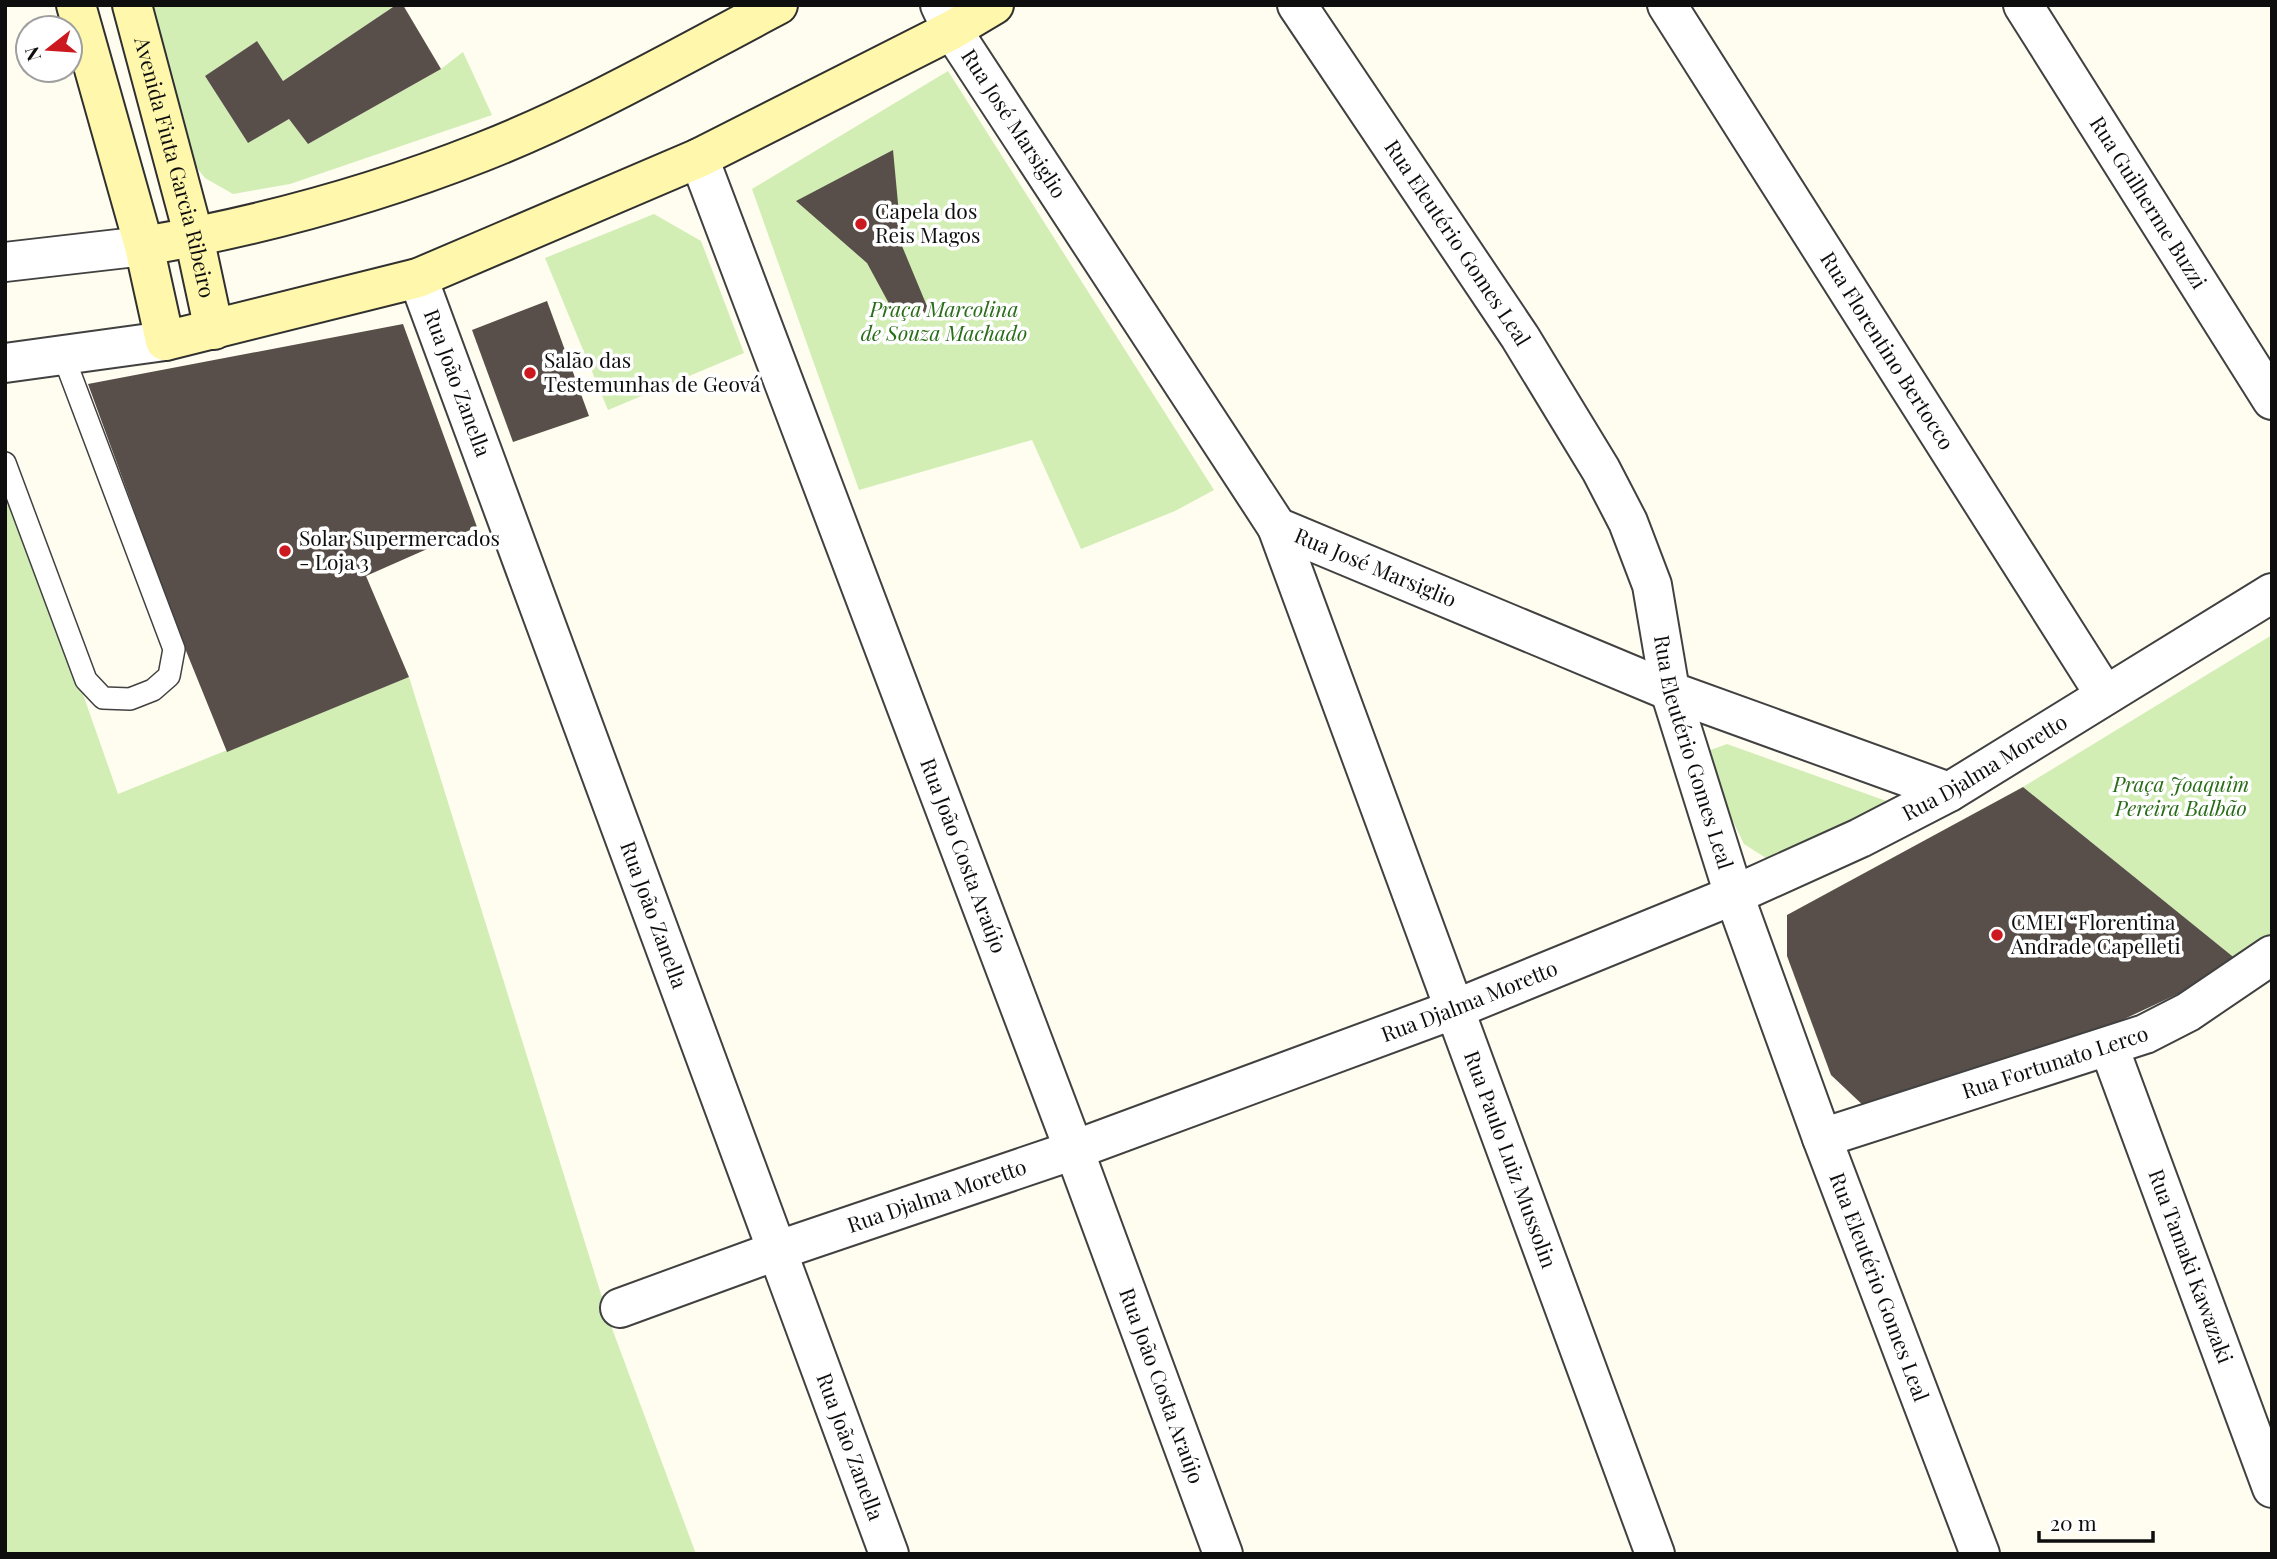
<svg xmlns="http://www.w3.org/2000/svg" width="2277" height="1559" font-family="'Playfair Display',serif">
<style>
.green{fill:#d2eeb5}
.building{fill:#584f4a}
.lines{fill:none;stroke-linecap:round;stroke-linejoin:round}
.service-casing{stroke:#414141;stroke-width:24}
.minor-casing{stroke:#414141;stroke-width:42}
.tertiary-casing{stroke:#414141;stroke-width:42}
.secondary-casing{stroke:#303030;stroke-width:42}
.service{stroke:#fff;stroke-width:21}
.minor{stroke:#fff;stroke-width:38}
.tertiary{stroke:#fff;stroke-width:38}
.secondary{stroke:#fff7ab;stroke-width:38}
.poi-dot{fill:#cc1920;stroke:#fff;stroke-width:2.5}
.labels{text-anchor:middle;stroke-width:7;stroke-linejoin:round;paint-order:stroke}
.street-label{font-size:21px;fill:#0e0e0e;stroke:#fff}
.poi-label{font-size:21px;fill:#0e0e0e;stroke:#fff;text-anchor:start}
.park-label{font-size:21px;font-style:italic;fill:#296d18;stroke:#fff}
</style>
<rect width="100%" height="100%" fill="#fffcf0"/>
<g class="green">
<path d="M147,5H396L283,81L257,41L205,76L248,143L289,119L308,144L441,69L463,52L492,115L290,184L233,194L205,178L188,157Z"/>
<path d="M948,71L1214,490L1175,511L1081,549L1032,440L859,490L752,189Z"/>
<path d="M654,214L701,241L744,353L608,410L545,258Z"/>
<path d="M5,472L118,794L409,677L610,1323L696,1554H5Z"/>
<path d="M2272,635V935L2242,964L2023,787Z"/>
<path d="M1727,744L1892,803L1769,860L1744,844L1726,807L1708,751Z"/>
</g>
<g class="building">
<path d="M396,5H403L441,69L308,144L289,119L248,143L205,76L257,41L283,81Z"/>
<path d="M893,150L902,246L929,311L899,322L867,263L796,201Z"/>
<path d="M547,301L589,416L513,442L472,330Z"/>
<path d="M403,324L477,527L366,576L409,677L227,752L180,636L88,384Z"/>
<path d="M2023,787L2242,964L2090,1035L1866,1108L1831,1075L1787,956V915Z"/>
</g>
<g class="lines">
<defs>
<path id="service" d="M5,463L86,680L103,698L130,699L153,690L169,676L174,649L63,355"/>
<g id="minor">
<path id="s1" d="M940,5L952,30L1277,527L1670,691L1949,792"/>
<path id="s2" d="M1297,5L1520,337L1601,470L1628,522L1652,585L1670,691L1734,895L1822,1138L1980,1554"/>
<path id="s3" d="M1667,5L2105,695"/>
<path id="s4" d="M2023,5L2272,400"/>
<path id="s5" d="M699,158L1074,1150L1223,1554"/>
<path id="s6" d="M418,278L889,1554"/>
<path id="s7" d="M1277,527L1655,1554"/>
<path id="s8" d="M2109,1047L2272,1488"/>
<path id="s9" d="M1822,1138L2145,1034L2188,1012L2272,955"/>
<path id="s10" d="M620,1308L776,1251L1074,1150L1455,1009L1734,895L1860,838L1949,792L2272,593"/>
</g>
<g id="tertiary">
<path d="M5,262L144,246"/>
<path d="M5,363L165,341"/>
</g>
<g id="secondary">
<path d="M76,5L144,246L165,341L418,278L699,158L952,30L994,5"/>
<path id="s11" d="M132,5L194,237L214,330"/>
<path d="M144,246C259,226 373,195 482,152C584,112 681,56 778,5"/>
</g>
</defs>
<use href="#service" class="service-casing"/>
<use href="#minor" class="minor-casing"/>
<use href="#tertiary" class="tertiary-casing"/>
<use href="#secondary" class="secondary-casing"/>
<use href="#service" class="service"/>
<use href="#minor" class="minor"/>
<use href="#tertiary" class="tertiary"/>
<use href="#secondary" class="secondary"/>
</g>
<g class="poi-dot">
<circle cx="861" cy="224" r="7"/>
<circle cx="530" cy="373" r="7"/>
<circle cx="285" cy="551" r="7"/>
<circle cx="1997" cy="935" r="7"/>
</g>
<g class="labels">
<g class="street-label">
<text dy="7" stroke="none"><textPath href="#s1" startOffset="140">Rua José Marsiglio</textPath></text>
<text dy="7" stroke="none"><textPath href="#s11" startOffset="168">Avenida Fiuta Garcia Ribeiro</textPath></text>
<text dy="7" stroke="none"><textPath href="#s4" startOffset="234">Rua Guilherme Buzzi</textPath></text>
<text dy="7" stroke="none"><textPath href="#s2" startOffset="287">Rua Eleutério Gomes Leal</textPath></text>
<text dy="7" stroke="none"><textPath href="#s3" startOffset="410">Rua Florentino Bertocco</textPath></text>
<text dy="7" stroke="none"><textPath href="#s6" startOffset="112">Rua João Zanella</textPath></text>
<text dy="7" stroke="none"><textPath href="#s1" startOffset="728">Rua José Marsiglio</textPath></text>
<text dy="7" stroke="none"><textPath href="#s2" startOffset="854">Rua Eleutério Gomes Leal</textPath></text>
<text dy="7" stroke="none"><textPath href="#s10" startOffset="1470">Rua Djalma Moretto</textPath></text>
<text dy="7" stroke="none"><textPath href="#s5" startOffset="746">Rua João Costa Araújo</textPath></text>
<text dy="7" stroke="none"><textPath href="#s6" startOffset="679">Rua João Zanella</textPath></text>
<text dy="7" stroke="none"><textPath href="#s10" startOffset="903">Rua Djalma Moretto</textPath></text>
<text dy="7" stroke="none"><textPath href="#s9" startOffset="245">Rua Fortunato Lerco</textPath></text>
<text dy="7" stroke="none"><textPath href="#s7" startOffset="674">Rua Paulo Luiz Mussolin</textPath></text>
<text dy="7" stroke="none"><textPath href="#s10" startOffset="336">Rua Djalma Moretto</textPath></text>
<text dy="7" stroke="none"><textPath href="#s8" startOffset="234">Rua Tamaki Kawazaki</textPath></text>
<text dy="7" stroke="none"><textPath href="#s2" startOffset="1421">Rua Eleutério Gomes Leal</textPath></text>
<text dy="7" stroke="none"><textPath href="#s5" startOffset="1312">Rua João Costa Araújo</textPath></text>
<text dy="7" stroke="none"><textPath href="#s6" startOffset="1246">Rua João Zanella</textPath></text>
</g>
<g class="poi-label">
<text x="875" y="219">Capela dos<tspan x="875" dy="24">Reis Magos</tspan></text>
<text x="544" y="368">Salão das<tspan x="544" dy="24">Testemunhas de Geová</tspan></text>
<text x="299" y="546">Solar Supermercados<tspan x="299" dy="24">- Loja 3</tspan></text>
<text x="2011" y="930">CMEI “Florentina<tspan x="2011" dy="24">Andrade Capelleti</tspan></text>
</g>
<g class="park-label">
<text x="944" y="317">Praça Marcolina<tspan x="944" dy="24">de Souza Machado</tspan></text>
<text x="2181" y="792">Praça Joaquim<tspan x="2181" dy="24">Pereira Balbão</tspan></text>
</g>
</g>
<rect width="2277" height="1559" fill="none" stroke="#0e0e0e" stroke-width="14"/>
<g transform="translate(49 49) rotate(253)"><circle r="33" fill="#ffffff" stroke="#9f9f9f" stroke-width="2"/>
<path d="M0-5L12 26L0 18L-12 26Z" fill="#cc1920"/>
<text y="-10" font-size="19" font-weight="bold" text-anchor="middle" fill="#0e0e0e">N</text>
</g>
<path d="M2039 1531v10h114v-10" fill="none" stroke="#0e0e0e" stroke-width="3.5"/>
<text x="2050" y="1531" font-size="21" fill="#0e0e0e" stroke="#ffffff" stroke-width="5" paint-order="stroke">20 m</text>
</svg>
